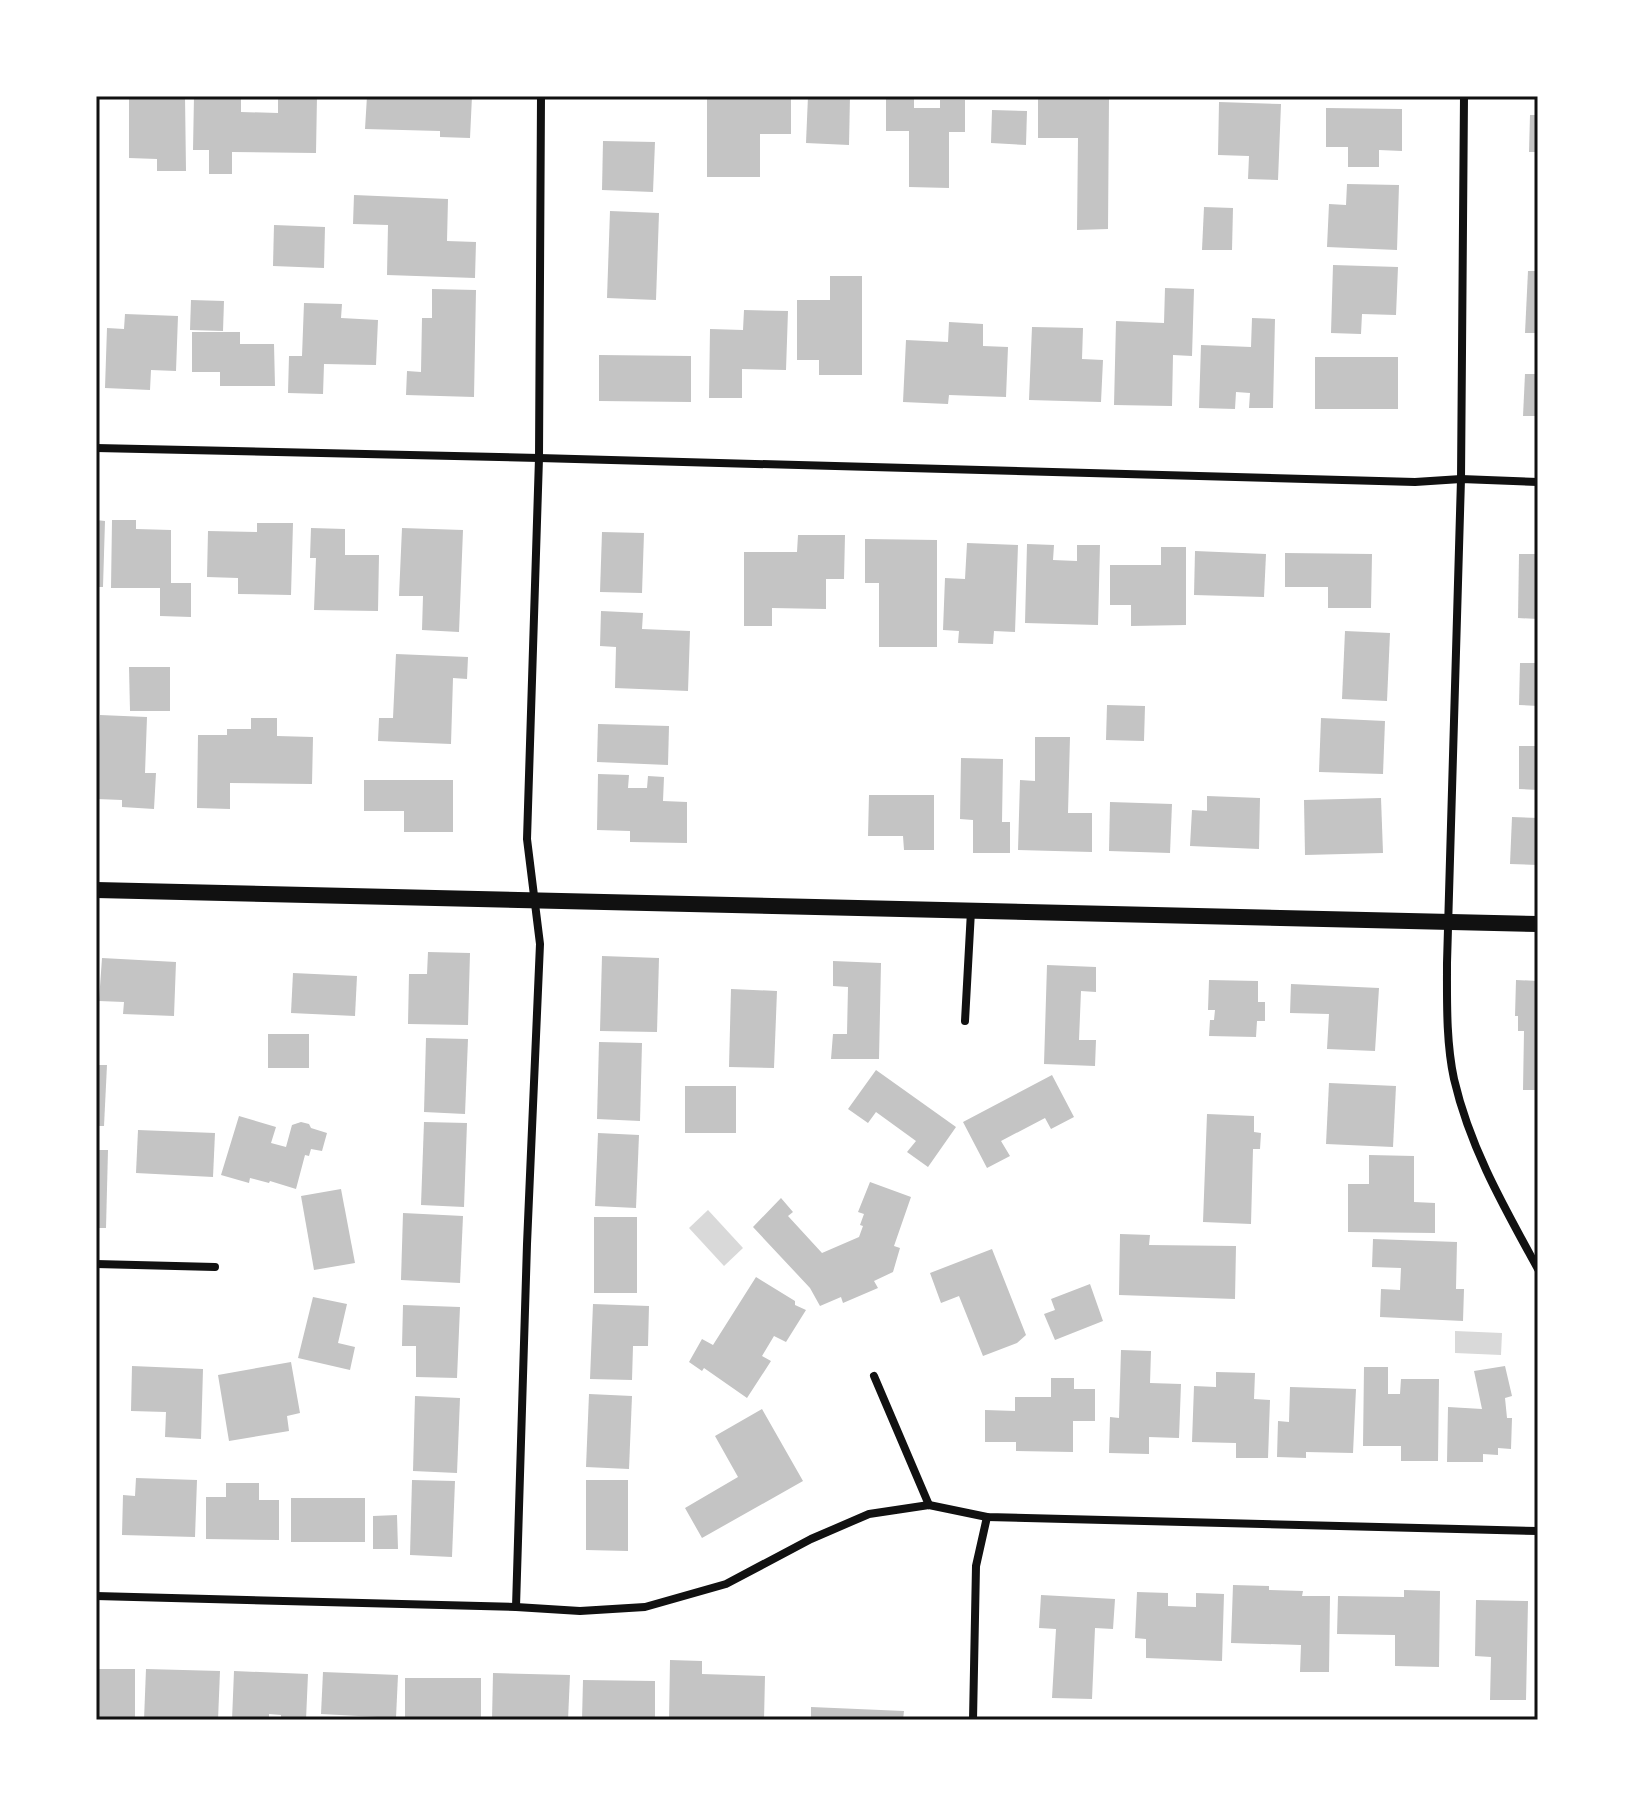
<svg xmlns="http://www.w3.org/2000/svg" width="1634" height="1816" font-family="'Fira Sans Condensed',sans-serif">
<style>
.water{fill:#d9d9d9}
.building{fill:#c4c4c4}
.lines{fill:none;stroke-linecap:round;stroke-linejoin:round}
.minor{stroke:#111;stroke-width:8}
.secondary{stroke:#111;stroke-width:16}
.neatline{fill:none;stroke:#111;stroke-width:3}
</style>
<rect width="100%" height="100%" fill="#fff"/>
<g class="water">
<path d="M708,1210L743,1248L724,1266L689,1228Z"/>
<path d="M1455,1331L1502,1333L1501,1355L1455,1353Z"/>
</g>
<g class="building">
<path d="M129,96H185L186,171H157V159L129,158Z"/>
<path d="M194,96H241V112L278,113V96H317L316,153L232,152V174H209V150H193Z"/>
<path d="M367,96H472L470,138L440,137V131L365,129Z"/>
<path d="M707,96H791V134H760V177H707Z"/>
<path d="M808,96H850L849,145L806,143Z"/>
<path d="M886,96H914V108H940V100H965V132H949V188L909,187V131H886Z"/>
<path d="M1038,98H1109L1108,229L1077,230L1078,138H1038Z"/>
<path d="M1219,102L1281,104L1278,180L1248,179L1249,156L1218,155Z"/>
<path d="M1326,108L1402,109V151L1379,150V167H1348V147H1326Z"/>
<path d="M992,110L1027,111L1026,145L991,143Z"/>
<path d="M1530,115H1538V152H1529Z"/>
<path d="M603,141L655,142L653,192L602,190Z"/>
<path d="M1347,184L1399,185L1397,250L1327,247L1329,204L1346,205Z"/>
<path d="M354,195L448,199L447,241L476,242L475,278L387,275L388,225L353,224Z"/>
<path d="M1204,207L1233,208L1232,250H1202Z"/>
<path d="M610,211L659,213L656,300L607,298Z"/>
<path d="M274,225L325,227L324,268L273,266Z"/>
<path d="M1333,265L1398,267L1396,315L1362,314L1361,334L1331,333Z"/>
<path d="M1528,271H1538V333H1525Z"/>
<path d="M830,276H862V375H819V360H797V300H830Z"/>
<path d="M1165,288L1194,289L1192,356L1173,355L1172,406L1114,405L1116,321L1164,323Z"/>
<path d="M432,289L476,290L474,397L406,395L407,371L421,372L422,318H432Z"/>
<path d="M191,300L224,301L223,331L190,330Z"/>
<path d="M304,303L342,304L341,318L378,320L376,365L324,364L323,394L288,393L289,356H302Z"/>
<path d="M744,310L788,311L786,370L742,369V398H709L710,329L743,330Z"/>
<path d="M125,314L178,316L176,371L151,370L150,390L105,388L107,328L124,329Z"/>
<path d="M1252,318L1275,319L1273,408H1249L1250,393L1236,392L1235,409L1199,408L1201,345L1251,347Z"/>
<path d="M949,322L983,324V346L1008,347L1006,397L949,395L948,404L903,402L906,340L948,342Z"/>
<path d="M1032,327L1083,328L1082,359L1103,360L1101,402L1029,400Z"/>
<path d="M192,332H240V344H274L275,386H220V372H192Z"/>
<path d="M599,355L691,356V402L599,401Z"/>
<rect x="1315" y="357" width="83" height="52"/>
<path d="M1525,374H1538V416H1523Z"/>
<path d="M96,520L105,521L103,587H96Z"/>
<path d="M112,520H136V529L171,530V583H191V617L160,616V588H111Z"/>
<path d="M257,523H293L291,595L238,594V578L207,577L208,531L257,532Z"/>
<path d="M311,528L345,529V555H379L378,611L314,610L316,558H310Z"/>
<path d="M402,528L463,530L459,632L422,630L423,596H399Z"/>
<path d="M602,532L644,533L642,593L600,592Z"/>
<path d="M798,535H845L844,579H826V609L772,608V626H744V552H797Z"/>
<path d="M865,539L937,540V647H879V583H865Z"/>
<path d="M967,543L1018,545L1015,632L994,631L993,644L958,643L959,631L943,630L945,578L965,579Z"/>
<path d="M1027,544L1054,545L1053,560L1077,561V545H1100L1098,625L1025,623Z"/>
<path d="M1161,547H1186V625L1131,626V605H1110V565H1161Z"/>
<path d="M1195,551L1266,554L1264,597L1194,595Z"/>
<path d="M1285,553L1372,554L1371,608H1328V587H1285Z"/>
<path d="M1519,554H1538V619L1518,618Z"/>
<path d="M601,611L643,613L642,629L690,631L688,691L615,688L616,647L600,646Z"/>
<path d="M1345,631L1390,633L1387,701L1342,699Z"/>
<path d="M396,654L468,657L467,679L453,678L451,744L378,741L379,718H393Z"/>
<path d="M1520,663H1538V706L1519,705Z"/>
<path d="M129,667H170V711H130Z"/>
<path d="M1107,705L1145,706L1144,741L1106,740Z"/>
<path d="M100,715L147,717L145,773H156L154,809L122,807V800L97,799Z"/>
<path d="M251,718H277V736L313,737L312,784L230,783V809L197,808L198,735H227V729H251Z"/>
<path d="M1321,718L1385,721L1383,774L1319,772Z"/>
<path d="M598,724L669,726L668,765L597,762Z"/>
<path d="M1035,737H1070L1068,813H1092V852L1018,850L1020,780L1035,781Z"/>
<path d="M1519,746H1538V790L1519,789Z"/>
<path d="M961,758L1003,759L1002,822H1010V853H973V820L960,819Z"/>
<path d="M598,774L629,775L628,788H647L648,776L664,777L663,801L687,802V843L630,842V831L597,830Z"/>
<path d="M364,780H453V832H404V811H364Z"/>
<path d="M869,795H934V850H904L903,836H868Z"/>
<path d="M1207,796L1260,798L1259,849L1190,846L1192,810L1207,811Z"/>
<path d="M1381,798L1383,853L1305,855L1304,800Z"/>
<path d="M1110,802L1172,804L1170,853L1109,851Z"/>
<path d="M1512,817L1538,818V865L1510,864Z"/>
<path d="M428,952L470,953L468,1025L408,1024L409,974H427Z"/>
<path d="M602,956L659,958L657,1032L600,1031Z"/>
<path d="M102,958L176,962L174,1016L123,1014L124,1002L99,1001Z"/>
<path d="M833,961L881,963L879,1059H831L833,1034H847L848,987L833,986Z"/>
<path d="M1047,965L1096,967V992L1081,991L1079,1040H1096L1095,1066L1044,1064Z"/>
<path d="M293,973L357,976L355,1016L291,1013Z"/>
<path d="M1209,980L1258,981V1002H1265V1021H1257L1256,1037L1209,1036L1210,1020H1214L1215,1010H1208Z"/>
<path d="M1516,980L1538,981V1090H1523L1524,1031H1518V1016H1515Z"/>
<path d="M1291,984L1379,988L1375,1051L1327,1049L1329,1014L1290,1013Z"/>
<path d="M731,989L777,991L774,1068L729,1067Z"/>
<rect x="268" y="1034" width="41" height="34"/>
<path d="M426,1038L468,1039L465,1114L424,1112Z"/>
<path d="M599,1042L642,1043L640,1121L597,1119Z"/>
<path d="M96,1065H107L104,1126H96Z"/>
<path d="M876,1070L956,1127L928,1167L907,1152L916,1141L876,1112L868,1123L848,1109Z"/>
<path d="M1052,1075L1074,1117L1051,1129L1045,1118L1001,1141L1010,1156L987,1168L963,1122Z"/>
<path d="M1329,1083L1396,1086L1393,1147L1326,1144Z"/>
<rect x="685" y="1086" width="51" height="47"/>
<path d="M1207,1114L1254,1116V1132L1261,1133L1260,1149H1253L1251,1224L1203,1222Z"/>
<path d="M239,1116L276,1127L271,1143L286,1147L292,1125L301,1122L309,1124L311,1128L327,1133L322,1151L311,1149L309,1156L305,1155L296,1189L270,1181L269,1183L250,1178L249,1183L221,1175Z"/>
<path d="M424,1122L467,1123L464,1207L421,1205Z"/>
<path d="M138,1130L215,1133L213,1177L136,1173Z"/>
<path d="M598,1133L639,1135L636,1208L595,1206Z"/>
<path d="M96,1150H108L106,1228H96Z"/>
<path d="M1369,1155L1414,1156V1202L1435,1203V1233L1348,1232V1184H1369Z"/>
<path d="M870,1182L911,1197L894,1246L900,1248L893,1272L874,1281L878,1288L843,1303L841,1297L820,1306L810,1288L753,1227L781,1198L793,1212L788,1216L822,1253L859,1237L863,1226L860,1225L864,1214L858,1212Z"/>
<path d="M341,1189L355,1263L314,1270L301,1196Z"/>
<path d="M403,1213L463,1216L460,1283L401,1280Z"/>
<rect x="594" y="1217" width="43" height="76"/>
<path d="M1120,1234L1150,1235L1149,1245L1236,1246L1235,1299L1119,1295Z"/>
<path d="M1373,1239L1457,1242L1456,1289H1464L1463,1321L1380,1317L1381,1289L1400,1290L1401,1268L1372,1267Z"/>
<path d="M992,1249L1026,1335L1017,1343L983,1356L959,1296L941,1303L930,1273Z"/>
<path d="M756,1277L795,1301V1305L806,1310L786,1342L774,1336L762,1356L771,1361L747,1398L704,1368L702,1371L689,1362L702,1339L713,1345Z"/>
<path d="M1090,1284L1103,1321L1055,1340L1044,1314L1055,1310L1051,1299Z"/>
<path d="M313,1297L347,1304L338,1343L355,1347L350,1370L298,1358Z"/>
<path d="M593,1304L649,1306L648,1346H633L632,1380L590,1379Z"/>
<path d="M403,1305L460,1307L457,1378L416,1377V1346H402Z"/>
<path d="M1121,1350L1151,1351L1150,1383L1181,1384L1179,1438L1149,1437V1454L1109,1453L1110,1417L1119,1418Z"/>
<path d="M291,1362L300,1413L287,1416L289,1431L229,1441L218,1375Z"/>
<path d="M132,1366L203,1369L201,1439L165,1437L166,1412L131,1411Z"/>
<path d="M1505,1366L1512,1396L1505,1398L1507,1418H1512L1511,1449L1498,1448V1455L1483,1454V1462H1447L1448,1407L1482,1409L1474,1371Z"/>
<path d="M1364,1367H1388V1394H1400L1401,1379H1439L1438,1461H1401V1446H1363Z"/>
<path d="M1216,1372L1255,1373L1254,1399L1270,1400L1268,1458H1236V1443L1192,1442L1194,1386L1216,1387Z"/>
<path d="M1051,1378H1074V1389H1095V1421H1073V1452L1016,1451V1442H985V1410L1015,1411V1397H1051Z"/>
<path d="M1290,1387L1356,1389L1353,1453L1306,1452V1458L1277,1457L1278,1421L1289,1422Z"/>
<path d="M589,1394L632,1396L629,1469L586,1467Z"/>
<path d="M415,1396L460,1398L457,1473L413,1471Z"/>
<path d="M762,1409L803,1481L702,1538L685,1508L738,1477L715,1436Z"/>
<path d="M136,1478L197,1480L195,1537L122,1535L123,1495L135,1496Z"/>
<path d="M412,1480L455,1481L452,1557L410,1555Z"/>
<path d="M586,1480H628V1551L586,1550Z"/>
<path d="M226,1483H259V1500H279V1540L206,1539V1497H226Z"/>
<rect x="291" y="1498" width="74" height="44"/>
<path d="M397,1515L398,1549H373V1516Z"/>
<path d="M1233,1585L1269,1586V1590L1303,1591L1302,1596H1330L1329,1672H1300L1301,1645L1231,1643Z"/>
<path d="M1404,1590L1440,1591L1439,1667L1395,1666V1635L1337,1634L1338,1596L1404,1597Z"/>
<path d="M1137,1592L1168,1593V1606L1196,1607V1593L1224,1594L1222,1661L1146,1658V1639L1135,1638Z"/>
<path d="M1041,1595L1115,1599L1113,1629L1095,1628L1092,1699L1052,1698L1056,1629L1039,1628Z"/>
<path d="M1476,1600L1528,1601L1526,1700H1490L1491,1657L1475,1656Z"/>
<path d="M670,1660L702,1661V1674L765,1676L764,1720H669Z"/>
<rect x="96" y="1669" width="39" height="51"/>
<path d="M146,1669L220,1671L218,1720H144Z"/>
<path d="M234,1671L308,1674L306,1720H281V1715L269,1714V1720H232Z"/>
<path d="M323,1672L398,1675L396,1718L321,1714Z"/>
<path d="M493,1673L570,1675L568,1720H492Z"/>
<path d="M405,1678H481V1720L405,1718Z"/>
<path d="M583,1680L655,1681V1720H582Z"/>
<path d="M811,1707L904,1711L903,1720H811Z"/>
</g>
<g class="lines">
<g class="minor">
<path d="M1464,96L1461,479L1447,963C1447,1001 1446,1042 1454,1079C1470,1148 1504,1207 1538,1269"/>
<path d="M96,448L539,458L1415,482L1461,479L1538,482"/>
<path d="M965,1021L971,911"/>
<path d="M96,1264L215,1267"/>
<path d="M874,1376L929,1505"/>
<path d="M96,1596L516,1607L580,1611L645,1607L726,1584L811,1539L869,1514L929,1505L987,1517L1538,1531"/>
<path d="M516,1607L527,1244L540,944L527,839L539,458L541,96"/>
<path d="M973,1720L976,1566L987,1517"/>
</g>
<path class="secondary" d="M96,890L1538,924"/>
</g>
<rect width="1634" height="1816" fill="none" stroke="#ffffff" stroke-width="196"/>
<rect x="98" y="98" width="1438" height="1620" class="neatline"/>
</svg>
